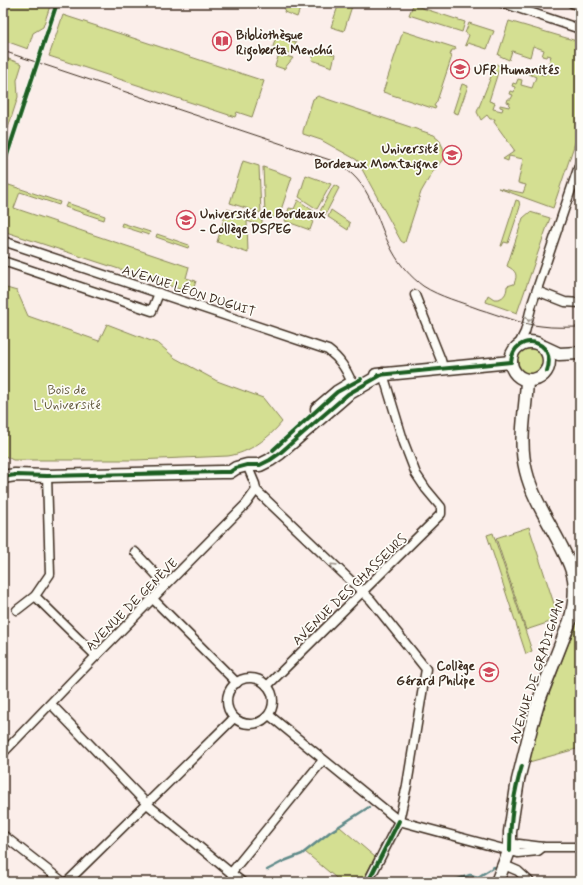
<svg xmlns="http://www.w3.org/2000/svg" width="583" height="885" font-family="Mynerve,sans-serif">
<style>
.green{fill:#d4df92;stroke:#888458}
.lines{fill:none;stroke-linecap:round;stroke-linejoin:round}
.stream{stroke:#618b8a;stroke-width:2.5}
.street-casing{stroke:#3b2a1e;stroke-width:11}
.secondary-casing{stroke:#3b2a1e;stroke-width:15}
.street{stroke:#fdfcf7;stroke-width:8}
.secondary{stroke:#fdfcf7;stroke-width:12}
.tram{stroke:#3b2a1e;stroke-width:1}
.cycleway-casing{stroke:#fdfcf7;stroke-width:6}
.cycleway{stroke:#1b5e20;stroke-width:4}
.oneway{stroke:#9c938a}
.labels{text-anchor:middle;stroke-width:3.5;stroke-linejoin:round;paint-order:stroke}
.poi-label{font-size:13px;font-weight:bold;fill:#3b2a1e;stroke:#fdfcf7;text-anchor:start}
.street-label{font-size:13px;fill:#3b2a1e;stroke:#fdfcf7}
.park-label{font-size:13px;fill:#61573b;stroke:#fdfcf7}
</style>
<rect width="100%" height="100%" fill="#fbeeea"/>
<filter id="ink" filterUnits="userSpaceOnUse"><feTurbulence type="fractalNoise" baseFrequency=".025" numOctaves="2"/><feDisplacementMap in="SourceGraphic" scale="8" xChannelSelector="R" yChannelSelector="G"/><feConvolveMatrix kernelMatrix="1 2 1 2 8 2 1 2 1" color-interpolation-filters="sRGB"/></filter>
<g filter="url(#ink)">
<g class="green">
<path d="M3,3H51L43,27L33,33L28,49L3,40Z"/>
<path d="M287,3H302L297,17L284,12Z"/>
<path d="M339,3H353L344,31L331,27Z"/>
<path d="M413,5L465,22L462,32L409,15Z"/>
<path d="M63,15L264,81L252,117L237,112L235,117L49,56Z"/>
<path d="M509,21L580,42V128L553,208L498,188L523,193L526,185L518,183L523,159L509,156L508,161L503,159L515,151L494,122L495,119H490L487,115L481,120L477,112L496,64L500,66L489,101L495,103L493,109L502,111L503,108L500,107V105L509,107L510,103L507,102L508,99H511L513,95L509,94L510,91L514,92L515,87L512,86L513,83L516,84L518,79L522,80L521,85L532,88L536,77L529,74L530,70L532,71L533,68L541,71L540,74L545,75L548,67L546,66L547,64L548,65L551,56L547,55L546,57L542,56L544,50L533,46L530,57L512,51L509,60L498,55Z"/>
<path d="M469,23L494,31L487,49L468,43L467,46L465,45L469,35L465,33Z"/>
<path d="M403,31L456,48L455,50H452L450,55L452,56L437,101L434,106L436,107L435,109L383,92Z"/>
<path d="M276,36L296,42L292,54L273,47Z"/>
<path d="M316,49L335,55L332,67L312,60Z"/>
<path d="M279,54L293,58L284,69L275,66Z"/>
<path d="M3,57L22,64L17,80L18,97L7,131L3,130Z"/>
<path d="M462,84L468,86L458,114L453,112Z"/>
<path d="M318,96L434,135L439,139L444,150V158L432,173L421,192L405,242L404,243L401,241L357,160L321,140L303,134V131L313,99Z"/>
<path d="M243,161L259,166L261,213L230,203Z"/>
<path d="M263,167L292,177L278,219L265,214Z"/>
<path d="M306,175L331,184L317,209L299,197Z"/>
<path d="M9,185L60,202L59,205L20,192L14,208L189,267L186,278L196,281L192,293L3,231V187Z"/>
<path d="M334,185L339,188L325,215L320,211Z"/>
<path d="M298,200L316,213L310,230L285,221L289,208L294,209Z"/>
<path d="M516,200L519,201L520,207L508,243L504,242L502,246H501Z"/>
<path d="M67,203L105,216L104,220L65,207Z"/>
<path d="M227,209L262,220V226L247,221L248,253L217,242Z"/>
<path d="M331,210L350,223L348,230L328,217Z"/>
<path d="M530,212L550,218L517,313L486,302L488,295L494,299C503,300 507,294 507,286L514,284C518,274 516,271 507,266L523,218Z"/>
<path d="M122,223L150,232L149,235L121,226Z"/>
<path d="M157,234L189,245L188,248L156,237Z"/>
<path d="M3,287L17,291L28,316L99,341L107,324L159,344L175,358L217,381L263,398L282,422C269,438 249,453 228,456L137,460H13L3,455Z"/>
<circle cx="531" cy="361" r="14"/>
<path d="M529,527L559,619L526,630L496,538Z"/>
<path d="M493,533L532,651L526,654L487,535Z"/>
<path d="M580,613V748L529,762L539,721Z"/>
<path d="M340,827L375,857L362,882H341L305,852L331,832Z"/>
</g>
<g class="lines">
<g class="stream">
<path d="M267,870L284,861L302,854L330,832L369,807"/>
<path d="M450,882L470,875L478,877L494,867"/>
</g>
<defs>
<g id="street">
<path d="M503,3L580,29"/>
<path d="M572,3L580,6"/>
<path d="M3,241L328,350C340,359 346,369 352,383"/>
<path d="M3,261L152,311L159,293"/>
<path d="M537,291L565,302L580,303"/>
<path d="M415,295L441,360L443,368"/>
<path d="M518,346L525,332L532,304L580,163"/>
<path d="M256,490L371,600L426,669L407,785L399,821L368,882"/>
<path d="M135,552L166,585"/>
<path d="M35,596L96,656"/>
<path d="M153,599L237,683"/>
<path d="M17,610L35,596L50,574L47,476"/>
<circle cx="250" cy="701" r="23"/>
<path d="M267,686L441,514V507L426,489L416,474L404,443L383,374"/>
<path d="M51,704L147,804L242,882"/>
<path d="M269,715L399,821L518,853L538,851L543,847"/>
<path d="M3,753L96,656L246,504L256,490L255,484L247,465"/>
<path d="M3,835L63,882"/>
<path d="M510,851L519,844L543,847H580"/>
<path d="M504,865L518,871L530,882"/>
<path d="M231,873L323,760"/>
<path d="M67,882L234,718"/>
</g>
<g id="secondary">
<circle cx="530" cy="361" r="19"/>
<path d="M544,347L559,354L580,353"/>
<path d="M376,375L511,362"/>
<path d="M317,409L337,392L352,383"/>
<path d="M3,477L15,475L47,476L221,472H230L236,468L247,465H260L270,460L280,453L348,394L383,374"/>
<path d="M510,851V832L518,780L532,724L539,700L570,621C574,607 576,593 574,579C572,566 565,554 559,542C547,519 532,496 526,471C518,440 526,411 527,380"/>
<path d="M497,882L512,844"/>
</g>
</defs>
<use href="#street" class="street-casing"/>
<use href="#secondary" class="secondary-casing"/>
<use href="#street" class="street"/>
<use href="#secondary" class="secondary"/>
<path class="tram" d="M3,51L333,161C374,182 373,216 393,252C400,265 411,277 423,286C440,297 461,302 479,309C499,315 520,324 541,326C554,328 567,327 580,327"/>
<defs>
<g id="cycleway">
<path d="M3,167L57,3"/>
<path d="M378,375L511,362C514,330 558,339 547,371"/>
<path d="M273,450L337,392L361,379"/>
<path d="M3,477L15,475L47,476L221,472H230L236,468L247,465H260L270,460L280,453L348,394L383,374"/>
<path d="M510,851C510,824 514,791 522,766"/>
<path d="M368,882L399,821"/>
</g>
</defs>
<use href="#cycleway" class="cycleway-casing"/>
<use href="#cycleway" class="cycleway"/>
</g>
<defs><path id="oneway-chevron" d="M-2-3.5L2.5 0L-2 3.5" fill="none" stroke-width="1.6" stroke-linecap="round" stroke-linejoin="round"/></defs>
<g class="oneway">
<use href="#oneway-chevron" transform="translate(529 319) rotate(101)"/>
<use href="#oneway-chevron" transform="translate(333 566) rotate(-136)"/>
</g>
</g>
<defs>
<symbol id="library-ring" viewBox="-11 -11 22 22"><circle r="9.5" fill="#fdfcf7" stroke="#d1495b" stroke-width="1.5"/><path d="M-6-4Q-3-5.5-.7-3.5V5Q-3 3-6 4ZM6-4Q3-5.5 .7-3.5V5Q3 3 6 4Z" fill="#d1495b"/></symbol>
<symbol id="university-ring" viewBox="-11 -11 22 22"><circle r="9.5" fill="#fdfcf7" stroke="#d1495b" stroke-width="1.5"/><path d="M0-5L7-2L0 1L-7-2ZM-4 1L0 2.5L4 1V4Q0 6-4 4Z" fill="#d1495b"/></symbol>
<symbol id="school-ring" viewBox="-11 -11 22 22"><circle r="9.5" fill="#fdfcf7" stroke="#d1495b" stroke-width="1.5"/><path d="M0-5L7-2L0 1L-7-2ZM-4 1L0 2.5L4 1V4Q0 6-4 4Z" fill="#d1495b"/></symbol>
</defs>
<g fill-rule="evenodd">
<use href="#library-ring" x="211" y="30" width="22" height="22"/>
<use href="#university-ring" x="449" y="58" width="22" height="22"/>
<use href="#university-ring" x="441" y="144" width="22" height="22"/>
<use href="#university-ring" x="175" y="209" width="22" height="22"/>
<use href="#school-ring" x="478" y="661" width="22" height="22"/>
</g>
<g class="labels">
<g class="poi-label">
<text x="236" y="39">Bibliothèque<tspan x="236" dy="15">Rigoberta Menchú</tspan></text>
<text x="474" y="74">UFR Humanités</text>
<text x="438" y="153" text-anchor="end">Université<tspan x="438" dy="15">Bordeaux Montaigne</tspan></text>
<text x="200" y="218">Université de Bordeaux<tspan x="200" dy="15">- Collège DSPEG</tspan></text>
<text x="475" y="670" text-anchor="end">Collège<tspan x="475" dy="15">Gérard Philipe</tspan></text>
</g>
<g class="street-label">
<text transform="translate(189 290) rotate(18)" y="5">AVENUE LÉON DUGUIT</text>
<text transform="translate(349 589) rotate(-44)" y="5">AVENUE DES CHASSEURS</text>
<text transform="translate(131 604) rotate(-45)" y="5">AVENUE DE GENÈVE</text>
<text transform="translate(536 671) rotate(-72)" y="5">AVENUE DE GRADIGNAN</text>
</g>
<g class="park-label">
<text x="67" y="394">Bois de<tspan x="67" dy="15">L'Université</tspan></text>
</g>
</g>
<rect width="583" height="885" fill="none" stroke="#fdfcf7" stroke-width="16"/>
<rect x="8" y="8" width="567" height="869" fill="none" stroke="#3b2a1e" stroke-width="1.5" filter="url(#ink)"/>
</svg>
